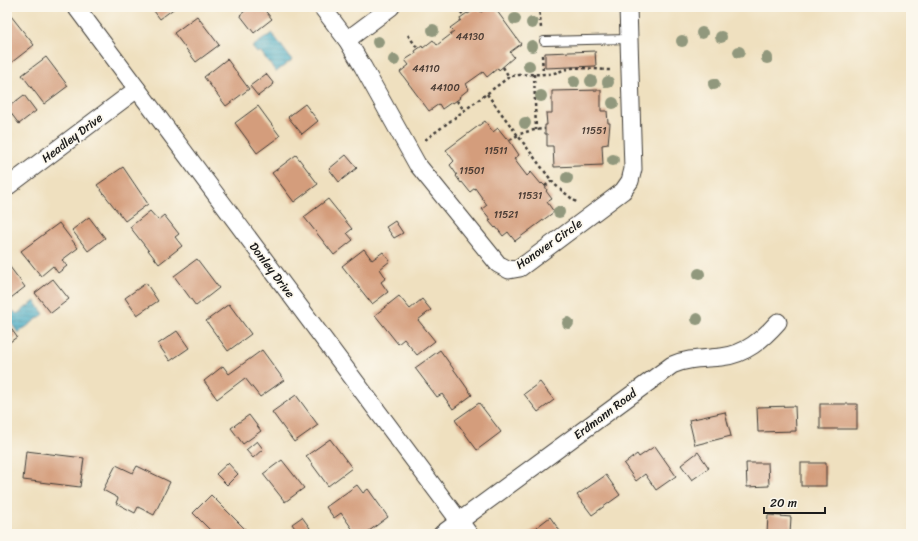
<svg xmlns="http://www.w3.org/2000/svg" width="918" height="541" font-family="Sriracha,sans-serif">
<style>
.water{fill:url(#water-rules);stroke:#2e626e}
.building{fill:#d49d7c}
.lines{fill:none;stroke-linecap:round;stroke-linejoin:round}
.lane-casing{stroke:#3c3934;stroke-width:10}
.street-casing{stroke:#3c3934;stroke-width:19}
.path{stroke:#3c3934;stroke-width:2.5;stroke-dasharray:3 3;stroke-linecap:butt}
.lane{stroke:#fff;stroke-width:8}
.street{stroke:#fff;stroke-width:17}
.tree{fill:#91987d}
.labels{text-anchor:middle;stroke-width:3.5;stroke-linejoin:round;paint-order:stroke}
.number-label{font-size:10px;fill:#4a3c34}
.street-label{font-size:12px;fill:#1c1c1c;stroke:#fbf7ec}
</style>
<defs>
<pattern id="water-rules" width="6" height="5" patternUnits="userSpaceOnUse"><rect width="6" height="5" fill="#40a7c1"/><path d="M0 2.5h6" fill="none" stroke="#35879c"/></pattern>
</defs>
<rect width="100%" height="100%" fill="#fbf7ec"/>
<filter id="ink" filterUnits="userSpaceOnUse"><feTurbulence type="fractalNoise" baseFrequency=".025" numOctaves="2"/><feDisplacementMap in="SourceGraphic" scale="8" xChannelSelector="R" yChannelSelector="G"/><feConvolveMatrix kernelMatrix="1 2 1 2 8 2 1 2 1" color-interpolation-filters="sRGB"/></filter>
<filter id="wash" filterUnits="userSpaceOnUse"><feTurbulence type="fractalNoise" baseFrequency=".012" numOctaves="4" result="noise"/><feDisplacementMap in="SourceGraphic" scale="16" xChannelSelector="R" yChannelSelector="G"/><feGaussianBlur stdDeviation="0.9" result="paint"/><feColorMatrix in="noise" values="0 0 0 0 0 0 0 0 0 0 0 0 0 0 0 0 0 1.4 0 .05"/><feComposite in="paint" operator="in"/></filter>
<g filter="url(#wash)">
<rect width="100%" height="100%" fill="#efe0bf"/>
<g class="water">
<path d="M272,33L292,60L276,72L260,51L257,53L252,47Z"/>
<path d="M35,301L44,314L18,333L9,320L11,318L9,315L14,311L17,314Z"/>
</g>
<g id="blocks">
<g class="building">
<path d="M151,7H176L160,19Z"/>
<path d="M250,7H262L272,19L254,33L240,15Z"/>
<path d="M489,7H494L521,44L510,52L514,57L499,70L498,68L487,77L483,72L466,84L469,89L459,97L460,98L453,103L452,102L442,109L439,104L429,111L400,72L409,65L405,60L416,53L415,51L422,46L423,48L433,40L437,45L454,32L450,28L461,20L460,18L467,13L468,14L477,8L481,12Z"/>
<path d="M11,16L34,45L7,66V19Z"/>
<path d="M197,16L219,45L196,62L174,33Z"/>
<path d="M595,51L596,66L545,68V53Z"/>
<path d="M46,57L68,86L44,104L22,75Z"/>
<path d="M227,59L249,89L226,106L204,77Z"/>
<path d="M266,74L274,84L258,96L250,86Z"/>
<path d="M601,90V111H607L608,123H610L608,144L602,145L603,165L554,167L553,146H547V134H545V125H547L546,113H552V91Z"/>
<path d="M24,95L36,111L19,124L7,108Z"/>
<path d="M305,104L318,121L302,134L288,117Z"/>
<path d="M258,106L280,136L257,153L235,123Z"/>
<path d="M485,121L493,132L498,128L506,138L507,137L519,155L514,159L527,176L531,172L541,184L542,183L545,186L547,190L546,191L552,199L547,202L554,212L515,241L508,232L503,236L496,227L495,228L489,221L491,220L482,209L487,205L475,188L470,192L462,182L461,183L456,176L457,175L450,165L454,161L446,150Z"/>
<path d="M296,155L318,184L294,202L272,173Z"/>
<path d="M346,155L357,168L339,182L329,169Z"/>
<path d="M123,167L148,204L125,221L97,185Z"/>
<path d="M328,199L352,229L347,233L353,240L334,255L304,217Z"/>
<path d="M150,211L158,220L164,215L179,234L175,237L182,246L159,264L130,227Z"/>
<path d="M89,217L105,238L88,251L72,230Z"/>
<path d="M395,221L403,233L394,238L386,227Z"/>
<path d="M59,223L78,248L62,260L67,266L58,273L53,266L41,276L21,251Z"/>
<path d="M364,249L372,260L383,252L390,261L380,269L386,278L381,282L388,292L372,304L342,266Z"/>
<path d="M197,259L219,288L196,306L174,276Z"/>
<path d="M7,263L25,287L7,301Z"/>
<path d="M53,279L69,299L51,313L35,293Z"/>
<path d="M146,283L158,301L137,315L125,298Z"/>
<path d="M399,296L410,309L422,299L431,310L418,320L435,341L417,355L404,339L398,344L375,315Z"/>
<path d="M229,304L251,334L228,351L206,321Z"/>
<path d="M7,323L17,337L7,344Z"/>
<path d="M177,331L189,348L170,361L158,344Z"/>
<path d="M262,350L284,380L260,397L245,378L217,399L204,381L223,366L229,374Z"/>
<path d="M440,350L472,395L453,409L442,394L437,397L415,368Z"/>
<path d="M540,382L554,400L538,412L524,394Z"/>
<path d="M296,395L318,425L294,442L272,412Z"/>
<path d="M479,403L501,432L477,450L455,420Z"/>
<rect x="820" y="404" width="37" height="25"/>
<path d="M795,406L796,431L758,432L757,407Z"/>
<path d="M725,412L731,436L695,445L689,420Z"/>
<path d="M249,415L261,431L243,444L231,428Z"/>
<path d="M330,439L352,468L328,486L306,456Z"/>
<path d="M257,441L263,449L253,458L246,450Z"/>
<path d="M655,446L676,476L656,490L645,474L636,481L624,464L637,454L639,457Z"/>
<path d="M26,451L84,458L80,487L23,480Z"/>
<path d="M698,452L709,468L692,480L681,465Z"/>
<path d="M282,460L304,488L285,502L263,474Z"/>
<path d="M228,463L238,474L227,485L216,474Z"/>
<path d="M746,463H768L769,486L747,487Z"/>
<rect x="801" y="463" width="25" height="23"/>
<path d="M116,465L133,473L137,466L170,482L154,515L138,507L135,513L116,503L118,498L103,490Z"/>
<path d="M606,475L620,495L592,515L577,495Z"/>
<path d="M357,485L363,493L368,489L388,517L365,534H356L341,513L334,518L326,507Z"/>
<path d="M211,495L250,534H207L211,531L193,513Z"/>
<path d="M768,515L791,517L790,534H767Z"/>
<path d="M302,517L310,528L302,534H299L292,524Z"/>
<path d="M550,517L562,534H529V533Z"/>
</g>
</g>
</g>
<g filter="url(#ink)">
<use href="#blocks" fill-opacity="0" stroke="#3c3934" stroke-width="1"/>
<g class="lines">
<defs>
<path id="lane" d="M544,41L629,39"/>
<g id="street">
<path d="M76,7L469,534"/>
<path d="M322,7L347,40L363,67L417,164L498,264L509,270L520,268L623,191L630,181L633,169L628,7"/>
<path d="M347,40L391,7"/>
<path d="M7,187L137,89"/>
<path d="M442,534L672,365C689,358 703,359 721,357C745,355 763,339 778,322"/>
</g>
</defs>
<use href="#lane" class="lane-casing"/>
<use href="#street" class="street-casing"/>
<g class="path">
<path d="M457,7L464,16"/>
<path d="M539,7L541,28"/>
<path d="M408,35L418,49"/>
<path d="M542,55L543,74"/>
<path d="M503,67L509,77"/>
<path d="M534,74L536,130"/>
<path d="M487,94L554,184L576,202"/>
<path d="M457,101L464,110"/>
<path d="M425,140L509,77C521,73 534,75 546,74C555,74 562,70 571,68C584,67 597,70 611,70"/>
<path d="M510,140C521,132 531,130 545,129"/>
<path d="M545,186L552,181"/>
</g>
<use href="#lane" class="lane"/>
<use href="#street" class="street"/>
</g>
<g class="tree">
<circle cx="515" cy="19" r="6"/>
<circle cx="532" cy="23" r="6"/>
<circle cx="433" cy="30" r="6"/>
<circle cx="702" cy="33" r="6"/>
<circle cx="721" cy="37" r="6"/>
<circle cx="682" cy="41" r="6"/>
<circle cx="378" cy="42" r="6"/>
<circle cx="532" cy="46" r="6"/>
<circle cx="739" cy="52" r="6"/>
<circle cx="767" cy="58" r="6"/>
<circle cx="394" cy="60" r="6"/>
<circle cx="529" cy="66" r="6"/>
<circle cx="591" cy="81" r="6"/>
<circle cx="574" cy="82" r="6"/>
<circle cx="608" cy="82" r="6"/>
<circle cx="714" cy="84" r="6"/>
<circle cx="541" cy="96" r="6"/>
<circle cx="613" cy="103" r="6"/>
<circle cx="525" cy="123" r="6"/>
<circle cx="613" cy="160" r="6"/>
<circle cx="567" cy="178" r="6"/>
<circle cx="559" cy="212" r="6"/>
<circle cx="699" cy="274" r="6"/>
<circle cx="697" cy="319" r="6"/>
<circle cx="568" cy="323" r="6"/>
</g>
</g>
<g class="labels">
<g class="number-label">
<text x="470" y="40">44130</text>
<text x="426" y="72">44110</text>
<text x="445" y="91">44100</text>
<text x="594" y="134">11551</text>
<text x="496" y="154">11511</text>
<text x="472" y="174">11501</text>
<text x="530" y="199">11531</text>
<text x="506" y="218">11521</text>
</g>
<g class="street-label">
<text transform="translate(72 138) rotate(-37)" y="4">Headley Drive</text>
<text transform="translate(549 244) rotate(-35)" y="4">Hanover Circle</text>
<text transform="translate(272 270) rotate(53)" y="4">Donley Drive</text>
<text transform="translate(605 414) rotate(-37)" y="4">Erdmann Road</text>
</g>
</g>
<rect width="918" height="541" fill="none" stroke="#fbf7ec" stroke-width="24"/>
<path d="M764 507v6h61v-6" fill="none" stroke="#1c1c1c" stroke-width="2"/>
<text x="770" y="507" font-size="12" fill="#1c1c1c" stroke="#fbf7ec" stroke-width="3" paint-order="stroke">20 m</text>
</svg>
